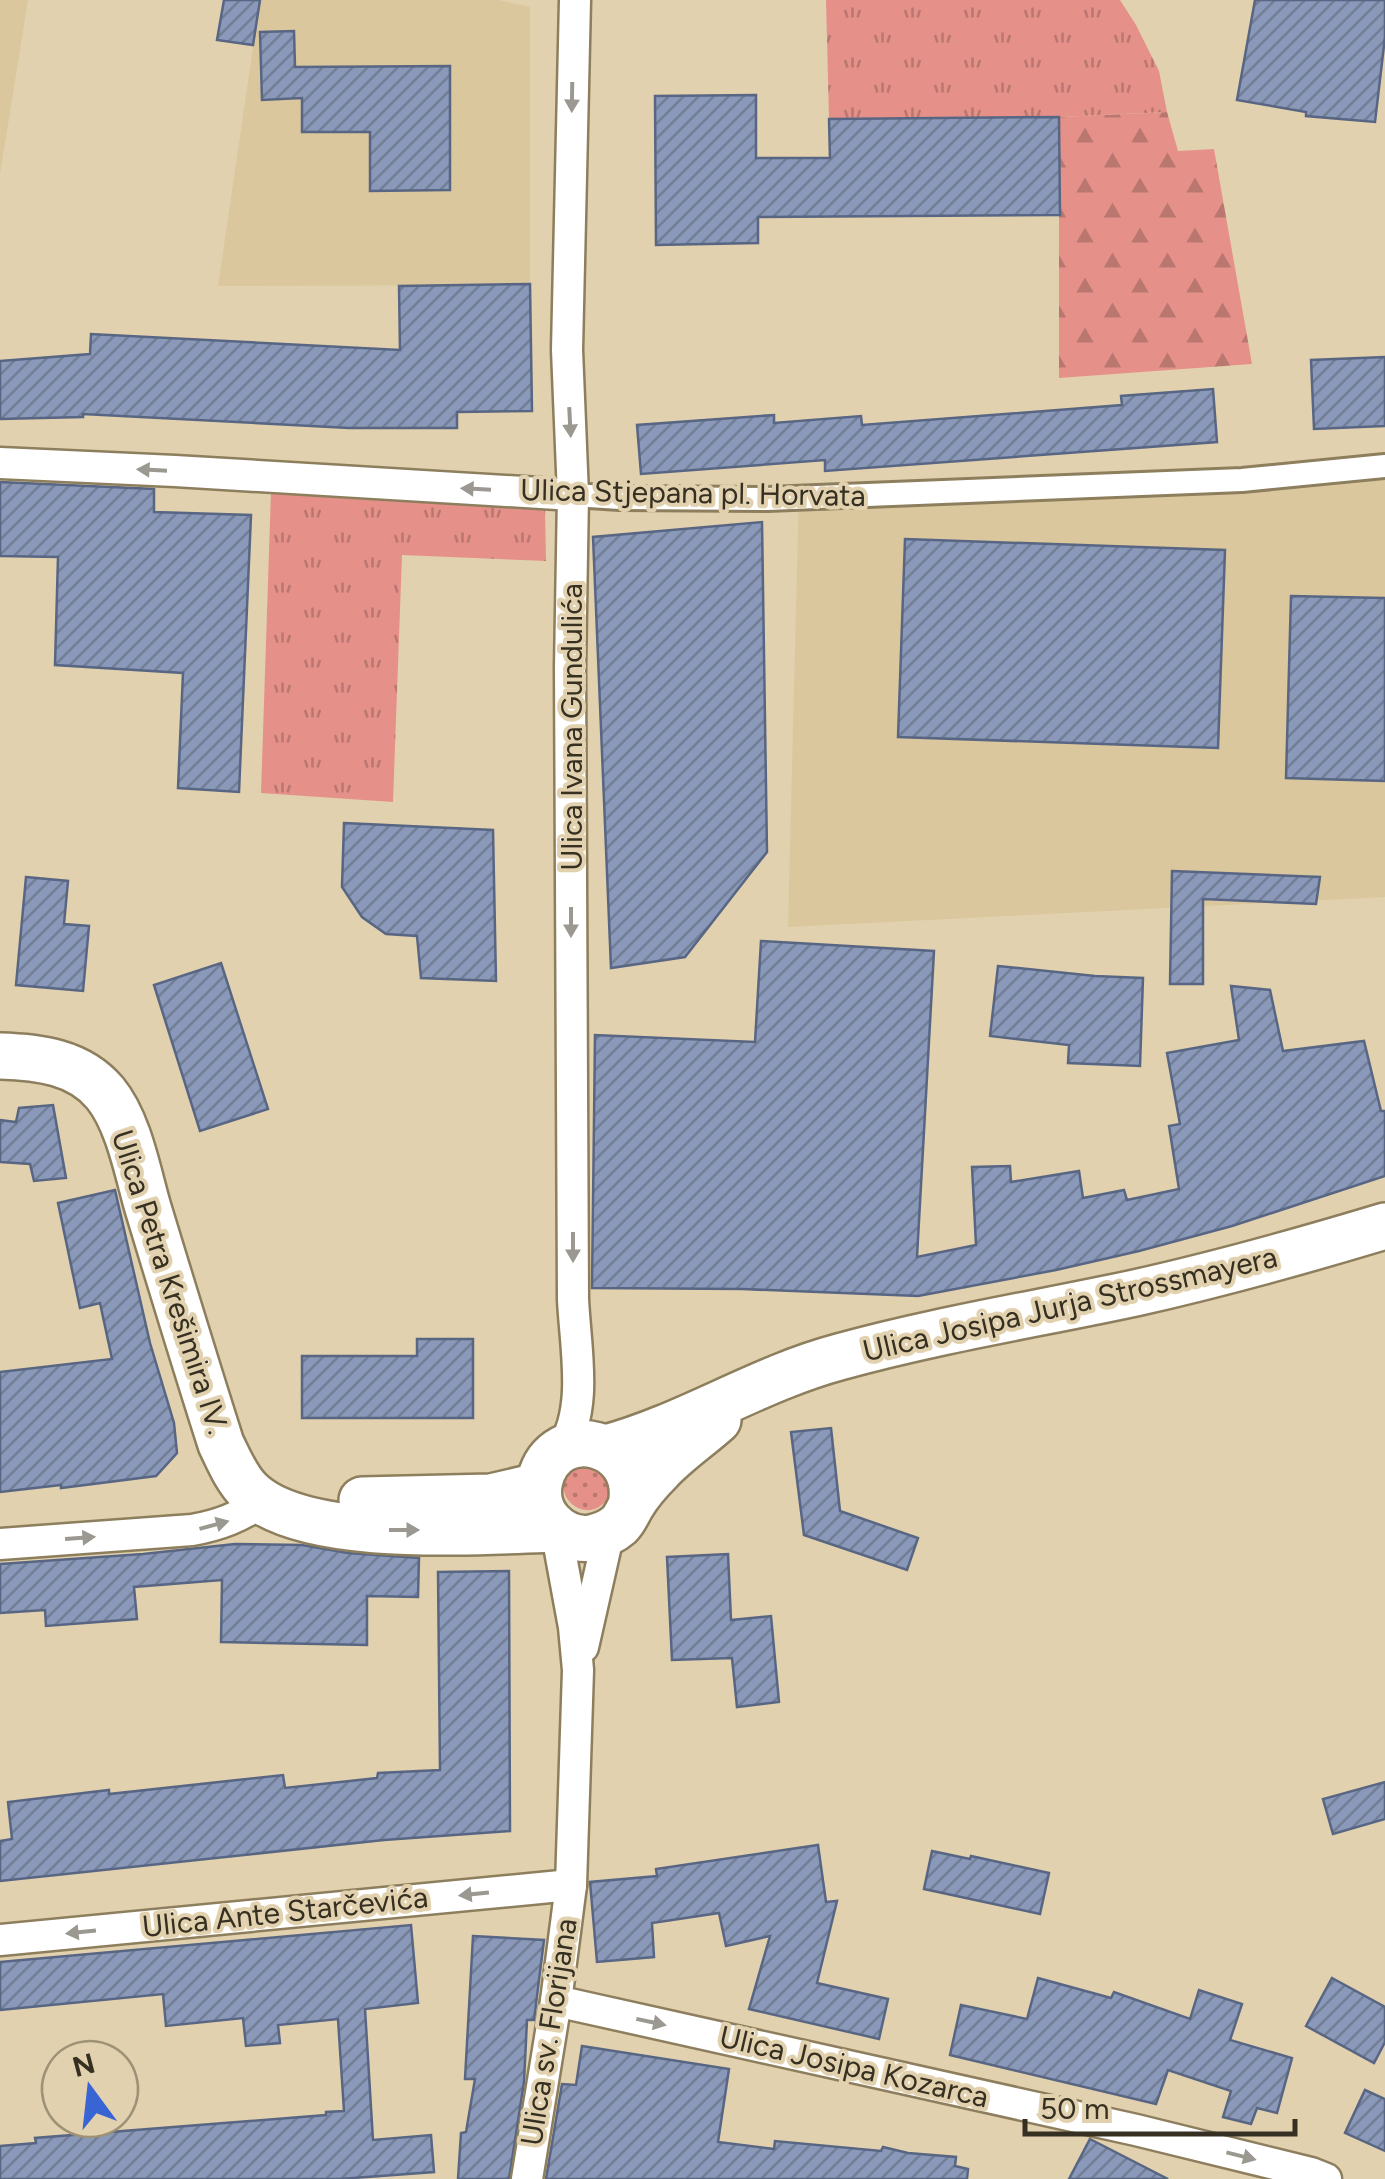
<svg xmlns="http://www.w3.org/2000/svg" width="1385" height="2179" font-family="Figtree,sans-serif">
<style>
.built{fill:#dbc79d}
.grass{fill:url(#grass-dots)}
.forest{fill:url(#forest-firs)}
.park{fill:url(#park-tufts)}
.building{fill:url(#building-hatch);stroke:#586683;stroke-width:2.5}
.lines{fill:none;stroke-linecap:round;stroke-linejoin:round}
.pedestrian-casing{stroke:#8d7e5d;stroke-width:28}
.minor-casing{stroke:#8d7e5d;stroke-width:35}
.secondary-casing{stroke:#8d7e5d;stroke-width:50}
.pedestrian{stroke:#fff;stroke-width:22}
.minor{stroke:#fff;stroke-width:30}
.secondary{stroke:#fff;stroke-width:45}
.oneway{fill:#9a9890}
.labels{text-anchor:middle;stroke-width:8;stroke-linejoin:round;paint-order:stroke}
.street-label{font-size:30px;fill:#363022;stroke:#e2d1ae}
</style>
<defs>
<pattern id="grass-dots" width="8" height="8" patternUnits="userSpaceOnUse" patternTransform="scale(2.5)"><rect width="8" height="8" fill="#e5918a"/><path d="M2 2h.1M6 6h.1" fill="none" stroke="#ba7770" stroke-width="1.8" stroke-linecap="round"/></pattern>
<pattern id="forest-firs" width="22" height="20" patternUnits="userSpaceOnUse" patternTransform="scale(2.5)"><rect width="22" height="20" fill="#e5918a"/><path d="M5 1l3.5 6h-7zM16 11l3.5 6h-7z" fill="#ba7770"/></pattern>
<pattern id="park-tufts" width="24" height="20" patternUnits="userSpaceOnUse" patternTransform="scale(2.5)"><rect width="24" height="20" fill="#e5918a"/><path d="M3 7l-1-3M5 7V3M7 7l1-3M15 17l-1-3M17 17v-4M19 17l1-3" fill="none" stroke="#ba7770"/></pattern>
<pattern id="building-hatch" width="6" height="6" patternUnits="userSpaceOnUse" patternTransform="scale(2.5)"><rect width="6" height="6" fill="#8a99b9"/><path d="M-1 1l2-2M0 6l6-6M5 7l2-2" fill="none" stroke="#727d96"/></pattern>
</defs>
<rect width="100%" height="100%" fill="#e2d1ae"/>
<g class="built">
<path d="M0,0H28L0,174Z"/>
<path d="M260,0H499L530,7V285L218,286Z"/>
<path d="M1385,468V897L788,927L799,489Z"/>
</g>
<path class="grass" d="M583,1463L604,1470L611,1492C593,1532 548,1497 569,1473C570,1471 580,1465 583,1463Z"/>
<path class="forest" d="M1167,112L1178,151L1214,149L1252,364L1059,378V117Z"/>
<g class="park">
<path d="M826,0H1120L1136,25L1159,71L1167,112L1059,117L829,119Z"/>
<path d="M271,491L545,507L546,561L402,555L393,802L261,793Z"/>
</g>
<g class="building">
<path d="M224,0H260L253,45L217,40Z"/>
<path d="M1255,0H1385V37L1375,122L1306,116V112L1237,100Z"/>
<path d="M294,31L295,67L450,66V190L370,191V132H302V98L262,100L260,32Z"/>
<path d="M756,95V158H830L829,119L1059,117L1060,215L758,217V243L656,245L655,96Z"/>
<path d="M530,284L532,411L457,412V428H349L83,414V417L0,419V361L90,354L91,334L400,350L399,286Z"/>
<path d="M1385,357V426L1314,429L1311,360Z"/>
<path d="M1213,389L1217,442L825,471V460L641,474L637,425L774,415V423L861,416L862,425L1122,405L1121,396Z"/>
<path d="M0,482L154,489V512L251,515L239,792L178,788L183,673L55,665L58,557L0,556Z"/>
<path d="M762,522L767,852L685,957L611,968L593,537Z"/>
<path d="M905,539L1225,550L1218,748L898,737Z"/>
<path d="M1291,596L1385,598V781L1286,778Z"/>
<path d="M344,823L493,830L496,981L421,978L417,936L386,934L362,917L342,887Z"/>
<path d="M1172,871L1320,877L1316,904L1203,899V984H1170Z"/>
<path d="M26,877L68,881L64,924L89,926L83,991L16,985Z"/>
<path d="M761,941L934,951L917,1257L976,1245L972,1167L1010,1166L1011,1182L1079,1171L1083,1198L1124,1190L1127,1200L1179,1189L1169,1126L1180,1124L1167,1053L1239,1040L1231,986L1270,990L1283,1051L1364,1041L1381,1111H1385V1176L1232,1226L1139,1251L1056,1270L918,1296L742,1289L592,1288L595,1035L755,1042Z"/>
<path d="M221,963L268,1109L200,1131L154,985Z"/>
<path d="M998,966L1095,976L1143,978L1140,1066L1068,1063L1069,1045L990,1036Z"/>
<path d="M53,1105L66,1178L34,1181L30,1164L0,1162V1120L16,1122L19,1108Z"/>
<path d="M115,1190L150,1343L174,1423L177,1453L156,1476L61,1488V1485L0,1492V1372L112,1359L100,1303L80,1308L58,1203Z"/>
<path d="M417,1339H473V1418H302V1356H417Z"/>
<path d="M831,1428L840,1511L918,1538L907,1570L804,1535L791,1432Z"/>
<path d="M235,1544L302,1545L348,1553L419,1558L418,1597L367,1596V1645L221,1642L222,1580L134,1587L137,1619L46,1626L45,1610L0,1613V1564L143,1554Z"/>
<path d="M728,1554L731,1620L771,1616L779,1702L737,1707L732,1658L672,1660L667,1557Z"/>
<path d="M509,1571L510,1831L384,1840L0,1881V1841L12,1839L8,1802L109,1790V1794L283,1775L285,1788L377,1778L378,1773L440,1770L438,1572Z"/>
<path d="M1385,1782V1819L1333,1834L1323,1799Z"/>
<path d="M818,1845L826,1902L837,1901L817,1983L888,1999L879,2039L749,2009L770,1936L726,1946L719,1913L652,1923L654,1957L597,1962L590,1882L657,1876L656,1869Z"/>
<path d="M932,1851L970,1859L971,1856L1049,1873L1040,1914L924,1889Z"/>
<path d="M411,1925L418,2003L365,2009L373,2140L431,2135L434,2172L340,2179H0V2146L36,2143L35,2138L326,2115V2112L344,2111L338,2019L278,2025L280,2043L246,2046L243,2018L166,2026L163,1994L0,2010V1962Z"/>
<path d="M473,1936L544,1940L534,2020H527L524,2082L509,2179H458L461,2133L466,2132L475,2079H465Z"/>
<path d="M1038,1978L1111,1998L1114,1992L1190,2019L1199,1990L1242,2004L1230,2040L1292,2058L1277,2113L1257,2108L1251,2124L1223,2117L1231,2091L1168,2070L1156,2104L950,2055L961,2005L1027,2019Z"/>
<path d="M1332,1978L1385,2007V2042L1374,2063L1306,2026Z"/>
<path d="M582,2046L729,2069L718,2142L774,2149L775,2141L881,2151L883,2147L908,2153L956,2157L955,2166L968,2169L967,2179H546L562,2084L576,2085Z"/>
<path d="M1365,2090L1385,2099V2151L1345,2133Z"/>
<path d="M1090,2139L1168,2179H1069Z"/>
</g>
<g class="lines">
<defs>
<path id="pedestrian" d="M573,495L620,498L767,499L1242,480L1385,466"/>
<g id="minor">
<path d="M0,463L175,471L573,495"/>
<path d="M561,1450C589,1410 575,1346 573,1299L570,668L573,495L567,350L575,0"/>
<path d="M0,1544L192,1530C220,1525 240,1517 263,1501"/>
<path d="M583,1647L609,1532"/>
<path d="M0,1940L571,1885"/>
<path d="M556,2001L1136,2130L1311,2173L1326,2179"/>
<path d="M527,2179L556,2001L571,1885L578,1670L574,1627L556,1529"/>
</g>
<g id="secondary">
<path d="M0,1056C39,1057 79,1062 105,1093C129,1122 138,1174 148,1208C172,1287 196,1366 221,1444C229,1460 236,1478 249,1491C303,1545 481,1531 556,1529"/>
<path d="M606,1448C687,1426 757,1379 839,1357C936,1330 1037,1314 1135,1293C1220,1274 1302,1251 1385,1226"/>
<path d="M362,1500L491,1497L538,1486"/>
<path d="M631,1506C644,1440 555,1419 540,1480C536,1496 540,1511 550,1522C561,1534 576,1540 591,1538C601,1536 611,1532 619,1525C625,1519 627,1513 631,1506C638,1494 650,1480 660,1470C677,1452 699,1437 718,1420"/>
</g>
</defs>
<use href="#pedestrian" class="pedestrian-casing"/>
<use href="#minor" class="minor-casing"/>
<use href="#secondary" class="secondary-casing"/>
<use href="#pedestrian" class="pedestrian"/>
<use href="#minor" class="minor"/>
<use href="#secondary" class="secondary"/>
</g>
<defs><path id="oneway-solid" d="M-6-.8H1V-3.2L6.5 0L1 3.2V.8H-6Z" transform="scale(2.5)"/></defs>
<g class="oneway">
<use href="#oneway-solid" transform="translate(572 97) rotate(91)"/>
<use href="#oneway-solid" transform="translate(570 422) rotate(87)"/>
<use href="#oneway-solid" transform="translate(152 470) rotate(-177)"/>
<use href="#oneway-solid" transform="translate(476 489) rotate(-177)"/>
<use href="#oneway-solid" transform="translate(571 922) rotate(90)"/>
<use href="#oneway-solid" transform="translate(573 1247) rotate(90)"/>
<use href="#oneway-solid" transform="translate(214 1525) rotate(-15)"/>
<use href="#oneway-solid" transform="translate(404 1530)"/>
<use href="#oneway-solid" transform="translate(80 1538) rotate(-4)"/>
<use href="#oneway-solid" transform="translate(474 1894) rotate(174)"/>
<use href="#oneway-solid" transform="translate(81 1932) rotate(174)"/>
<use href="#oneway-solid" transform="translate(651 2022) rotate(12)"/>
<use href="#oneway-solid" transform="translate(1241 2156) rotate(14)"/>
</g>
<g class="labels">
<g class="street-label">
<text transform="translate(693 493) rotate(1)" y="10">Ulica Stjepana pl. Horvata</text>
<text transform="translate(572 727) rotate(-90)" y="10">Ulica Ivana Gundulića</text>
<text transform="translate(170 1282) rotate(72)" y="10">Ulica Petra Krešimira IV.</text>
<text transform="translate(1070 1304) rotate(-13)" y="10">Ulica Josipa Jurja Strossmayera</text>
<text transform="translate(285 1912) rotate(-6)" y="10">Ulica Ante Starčevića</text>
<text transform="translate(549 2032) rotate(-81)" y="10">Ulica sv. Florijana</text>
<text transform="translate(854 2067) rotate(13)" y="10">Ulica Josipa Kozarca</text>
</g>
</g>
<g transform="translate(90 2089) rotate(345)"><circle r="48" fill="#e2d1ae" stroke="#9d9176" stroke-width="2.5"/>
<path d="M0-8L18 38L0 25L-18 38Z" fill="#3964d4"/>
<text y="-15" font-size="28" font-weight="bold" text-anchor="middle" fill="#363022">N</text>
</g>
<path d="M1025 2119v15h270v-15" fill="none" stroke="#363022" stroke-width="5"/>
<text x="1040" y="2119" font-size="30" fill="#363022" stroke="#e2d1ae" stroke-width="8" paint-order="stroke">50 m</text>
</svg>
